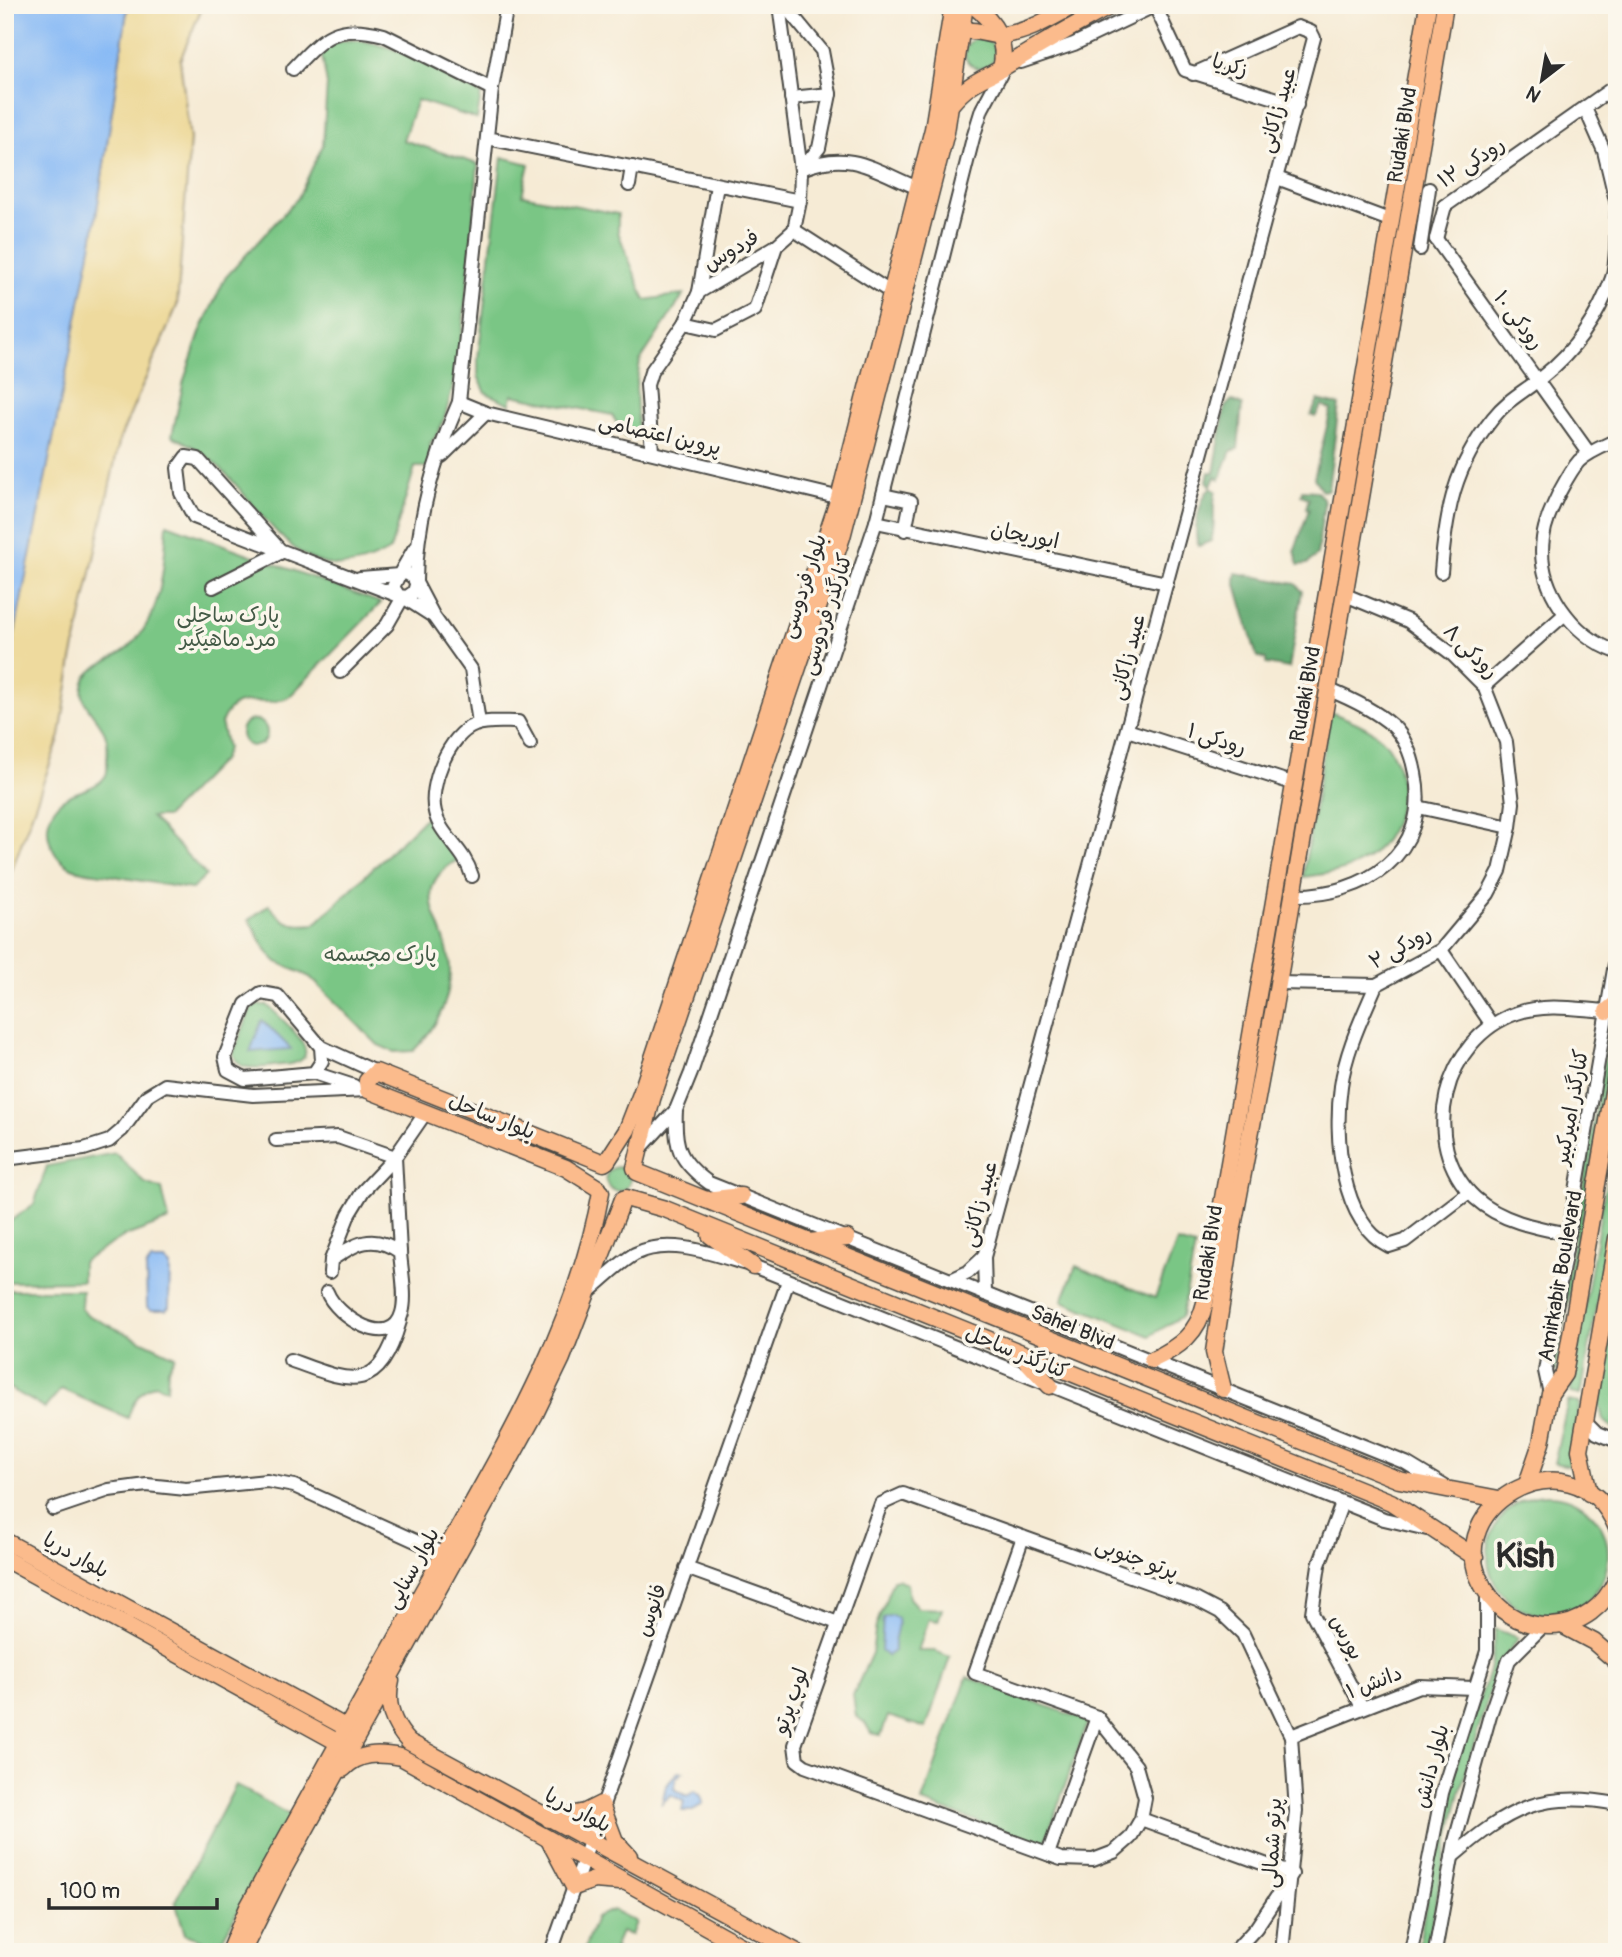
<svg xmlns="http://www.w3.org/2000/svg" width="1622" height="1957" font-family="Pangolin,'Playpen Sans Arabic',sans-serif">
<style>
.green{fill:#7ac685;stroke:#527858;stroke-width:2}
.forest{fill:#63ab72;stroke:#476b4e;stroke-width:2}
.sand{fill:#eeda9e;stroke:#8c8264;stroke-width:2}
.water{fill:#88baf5;stroke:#5a7290;stroke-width:2}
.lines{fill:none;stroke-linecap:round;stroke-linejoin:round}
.minor-casing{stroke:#494844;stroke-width:16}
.major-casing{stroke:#494844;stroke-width:19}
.minor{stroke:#fff;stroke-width:12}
.major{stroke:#fbbb8c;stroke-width:16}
.labels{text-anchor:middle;stroke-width:7;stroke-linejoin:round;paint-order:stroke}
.street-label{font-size:21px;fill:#2b2b2b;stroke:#fbf7ec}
.park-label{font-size:21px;fill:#435a46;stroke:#fbf7ec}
.town-label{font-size:35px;font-weight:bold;fill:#2b2b2b;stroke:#fbf7ec}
</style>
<rect width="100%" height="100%" fill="#fbf7ec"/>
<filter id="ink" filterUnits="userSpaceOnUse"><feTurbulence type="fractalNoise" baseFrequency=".0143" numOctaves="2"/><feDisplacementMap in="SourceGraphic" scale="14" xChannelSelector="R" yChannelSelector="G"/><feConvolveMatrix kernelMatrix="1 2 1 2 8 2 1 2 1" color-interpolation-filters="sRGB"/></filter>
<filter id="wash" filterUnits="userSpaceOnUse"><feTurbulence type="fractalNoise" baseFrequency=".00686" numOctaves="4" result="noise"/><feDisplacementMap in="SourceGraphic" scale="28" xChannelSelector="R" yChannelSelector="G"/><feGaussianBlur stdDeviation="1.57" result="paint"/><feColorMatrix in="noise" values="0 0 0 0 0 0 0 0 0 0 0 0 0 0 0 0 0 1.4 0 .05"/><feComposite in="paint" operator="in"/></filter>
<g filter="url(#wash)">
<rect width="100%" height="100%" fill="#f6ebd5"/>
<g class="green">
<circle cx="980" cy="53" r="15"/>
<path d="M350,40C396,41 441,74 481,94L477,119L417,100L403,140L478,164C473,215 463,416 430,443L432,467H415L390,550C295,607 263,495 201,452C192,445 182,441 172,436L184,380L201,330L225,278L298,198L323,145L327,84L320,45Z"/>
<path d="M502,157L529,164L522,195L618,214V232L645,300L684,294L640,361L636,386L638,439L625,437L612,415L512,395L510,404L486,393L478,376V358Z"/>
<path d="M167,524L381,603L290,696C262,712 236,686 221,723L227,748L223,759L166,817H151L206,875L192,889C164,885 136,880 108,875C97,873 82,872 72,868C50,857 41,829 54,809C66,789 96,793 106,775C108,771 107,765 107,760C108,750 108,737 103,729C94,713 77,702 84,682C90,665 116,659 129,647C163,615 164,567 167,524Z"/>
<path d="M1330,712C1348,719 1369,726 1383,740C1416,776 1401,840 1360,863C1342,873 1322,874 1303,877Z"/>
<circle cx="254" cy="733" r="13"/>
<path d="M429,814L461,858C406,887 443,918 449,958C454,994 439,1026 413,1051L394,1052L378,1045L310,977L277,962L268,953L249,920L269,905C282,923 293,927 315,924Z"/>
<path d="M258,1005H267C283,1021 336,1062 281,1065C271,1066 253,1070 243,1066C238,1064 235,1059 233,1054L251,1009Z"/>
<path d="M1609,1033L1614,1034L1556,1372L1551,1371Z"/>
<path d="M1617,1119V1188L1581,1395L1570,1393Z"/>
<path d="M115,1153L145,1183L162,1189L169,1220L123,1237L82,1262V1281L5,1282V1225L34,1204L47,1166Z"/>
<circle cx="618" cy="1179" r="12"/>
<path d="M1177,1242L1195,1247L1182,1316L1150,1336L1062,1301L1076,1266L1155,1298Z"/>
<path d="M5,1290H82L81,1309L89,1316L175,1356L168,1369L167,1389L156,1384C141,1389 132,1403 128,1418L61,1389L45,1408L5,1386Z"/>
<path d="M1617,1302V1431L1603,1420L1599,1403Z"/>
<path d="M1568,1401L1580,1403L1570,1466L1554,1463Z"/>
<circle cx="1548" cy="1555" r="60"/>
<path d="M898,1579L907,1584L909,1598L918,1608L942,1609L938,1621L929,1619L918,1651H935L950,1657L926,1728L888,1716L881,1735L871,1733L865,1723L856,1716L853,1695L872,1653L876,1626L893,1580Z"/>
<path d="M1495,1629L1519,1638C1496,1664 1488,1698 1478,1731C1455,1803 1439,1877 1428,1952H1418C1428,1885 1441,1817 1460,1752C1472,1713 1496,1670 1495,1629Z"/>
<path d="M967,1677L1088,1721L1044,1845L922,1802Z"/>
<path d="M236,1785L291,1816L223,1938L208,1942L185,1934L175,1901Z"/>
<path d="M613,1910L636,1922L631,1935L621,1932L614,1948L621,1952H583L596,1917Z"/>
</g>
<g class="forest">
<path d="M1232,400L1242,405L1238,449L1231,451L1220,479L1215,477L1211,486L1207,481L1209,472L1214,473L1225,407Z"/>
<path d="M1318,400L1339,405L1328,490L1322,491L1314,478L1331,410L1322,405L1315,417L1311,415Z"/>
<path d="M1211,488L1216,491C1211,509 1217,523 1211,541L1199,546C1192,533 1199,497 1211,488Z"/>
<path d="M1302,490L1316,491L1323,498L1324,504L1317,555L1307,564L1298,565L1295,550L1309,509L1306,508L1309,498L1301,495Z"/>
<path d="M1236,573L1296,584L1302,591L1289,668L1266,664V659L1257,657L1235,581Z"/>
</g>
<path class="sand" d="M128,5H203L180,60L190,139L177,306L120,438L72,660L60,736L5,889V682L93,237Z"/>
<g class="water">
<path d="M5,5H128L93,237L5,682Z"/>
<path d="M262,1020L291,1049L250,1052Z"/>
<path d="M151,1261H165L170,1266L169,1307L166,1310H151L147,1307L146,1267Z"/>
<path d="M892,1615L897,1618C900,1630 892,1636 894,1651L887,1656L881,1651L883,1618Z"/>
<path d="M678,1772H683L676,1778L674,1789L687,1796L695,1791L701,1796L703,1803L693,1811H682L684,1801L671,1795L662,1803L666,1786Z"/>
</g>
</g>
<g filter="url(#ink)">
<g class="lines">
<defs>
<g id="minor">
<path d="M784,5L822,51L830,94L819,148L801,170"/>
<path d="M1155,6L1185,70L1297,105"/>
<path d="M1021,62L1074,44L1156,5"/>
<path d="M293,69C324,36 336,23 384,35L492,89"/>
<path d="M791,98L830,94"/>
<path d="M1585,108L1604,151L1617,205"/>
<path d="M487,138L800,201"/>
<path d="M804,168C850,149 876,171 918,188"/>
<path d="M1277,178L1392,221"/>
<path d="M629,185L632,167"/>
<path d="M1445,206L1617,85"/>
<path d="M794,230L898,297"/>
<path d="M1436,239L1589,453"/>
<path d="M1436,239L1445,206"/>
<path d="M1420,249L1429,189"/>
<path d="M699,292L717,185"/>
<path d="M685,323L716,330L755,310L776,246"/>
<path d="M459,402L486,413L845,499"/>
<path d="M1617,440C1604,446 1590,451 1579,461C1571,470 1565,482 1559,493C1552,508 1545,522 1543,538C1536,587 1572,636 1617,652"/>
<path d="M652,451L647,385L651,372L685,323L699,292L776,246L794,230L800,201L801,170L779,5"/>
<path d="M442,456L486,413"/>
<path d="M883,495L911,501L905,530"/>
<path d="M876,522L1167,583"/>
<path d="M282,552L198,459L186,457L178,468L181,493L194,517L399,596"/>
<path d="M1441,572C1446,511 1454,467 1493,418C1509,398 1524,392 1542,377C1575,351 1598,318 1612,278C1618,258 1616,231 1617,209"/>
<path d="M360,578L399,575L414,549"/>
<path d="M416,581C416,522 435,456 459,402L492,89L507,5"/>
<path d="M416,585L414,592L407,597L399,596L393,587L399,575L406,573L413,577L434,617L471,669L479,723"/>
<path d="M213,587L282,552"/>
<path d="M340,672L387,625L403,597L431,615"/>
<path d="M1484,686L1565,614"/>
<path d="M1127,730L1295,784"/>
<path d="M1418,807L1510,827"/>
<path d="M472,876C464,848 440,836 435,812C428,786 449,734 475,725C487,720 504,722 518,722L530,744"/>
<path d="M1292,895C1364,897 1432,854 1415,773C1412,757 1405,738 1393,726C1375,710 1349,698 1327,689"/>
<path d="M1441,950L1492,1025"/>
<path d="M1278,983L1376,985L1441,950L1488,894L1500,871L1510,827L1513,803L1506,742L1484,686L1452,654L1408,621L1343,594"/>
<path d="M1376,985C1362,1018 1346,1050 1341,1086C1334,1134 1340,1222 1389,1246L1405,1241L1469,1192"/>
<path d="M261,993L278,996L321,1047L322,1061L314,1073L245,1079L228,1070L225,1057L246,1004Z"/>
<path d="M321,1047L376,1072"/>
<path d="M314,1073L354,1086"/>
<path d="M676,1110C674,1147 679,1161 709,1183L1406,1463L1444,1486"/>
<path d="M276,1140L338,1137L395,1157"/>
<path d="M641,1148L676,1110L691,1073L876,522L973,138L982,109L1004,68"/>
<path d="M395,1157L400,1252"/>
<path d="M5,1159L84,1149L109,1141L122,1130L147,1096L165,1085L253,1095L368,1090"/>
<path d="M1569,1234C1537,1228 1500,1221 1475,1198C1417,1143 1443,1038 1517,1013C1546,1003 1577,1009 1607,1011"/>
<path d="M331,1260L349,1214L363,1191L395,1157L426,1112"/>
<path d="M951,1280L968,1272L984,1257"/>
<path d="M327,1292C336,1316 391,1352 402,1313C407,1296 401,1269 400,1252C372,1233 357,1243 331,1260L330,1272"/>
<path d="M588,1292C603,1280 619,1263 635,1254C671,1236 718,1256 753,1266L1384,1519L1427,1529"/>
<path d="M985,1294L984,1257L1314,38L1311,32L1298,27L1193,74"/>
<path d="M290,1360C350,1382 378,1397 400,1321"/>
<path d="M1550,1394L1545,1371L1617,952"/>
<path d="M1585,1421L1597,1433L1617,1441"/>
<path d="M1342,1503L1319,1565L1312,1613L1362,1707"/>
<path d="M53,1509L109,1490L147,1485L186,1489L267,1481L294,1486L444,1554"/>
<path d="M1610,1514L1617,1485"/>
<path d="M1023,1537L975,1673L1097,1717L1136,1766L1145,1798L1141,1819L1130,1838L1114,1852L1093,1860L1061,1859L805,1766L797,1760L795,1745L881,1504L903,1494L1197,1600L1220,1612L1243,1634L1291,1736L1296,1811L1282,1952"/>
<path d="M686,1568L838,1623"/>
<path d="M1291,1736L1419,1686L1474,1688"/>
<path d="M1141,1819L1292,1874"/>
<path d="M1048,1854L1097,1717"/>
<path d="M1452,1857C1507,1810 1541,1789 1617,1804"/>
<path d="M551,1952L788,1281"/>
<path d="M1234,1952L1256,1928L1290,1877"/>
<path d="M1411,1952L1442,1793L1487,1651V1593"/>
<path d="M1435,1952L1455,1841L1490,1715L1509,1660L1543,1626"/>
</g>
<g id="major">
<path d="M973,5C994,22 1008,41 1001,69"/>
<path d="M954,36C971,24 983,36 1002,35C1028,33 1052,17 1075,5"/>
<path d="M951,104C971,81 980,81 1004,67C1040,45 1075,24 1113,5"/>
<path d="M1607,1011L1617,1003"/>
<path d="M607,1161L627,1130L641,1094L839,498L933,129L953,5"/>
<path d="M635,1168L652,1099L842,537L946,132L965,5"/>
<path d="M637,1172L1399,1480L1499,1499"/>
<path d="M598,1188L566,1168L368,1090L367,1081L376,1072L604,1163"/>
<path d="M626,1198L665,1209L1391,1502L1475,1557"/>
<path d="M706,1200L741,1196"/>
<path d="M710,1235L753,1266"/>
<path d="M809,1242L847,1238"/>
<path d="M1023,1357L1050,1386"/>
<path d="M1152,1360C1180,1347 1198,1333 1205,1303L1428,5"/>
<path d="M1223,1389L1214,1352L1232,1232L1274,1007L1445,5"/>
<path d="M1527,1484L1541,1443L1550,1394L1564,1374L1617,1069"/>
<path d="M1589,1493L1580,1450L1617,1238"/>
<path d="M1617,1528C1574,1423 1423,1513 1491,1598C1505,1616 1527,1627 1551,1626C1581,1625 1605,1606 1617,1579"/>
<path d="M5,1541L347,1728"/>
<path d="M5,1559L339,1743"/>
<path d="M1562,1625L1594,1642L1617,1662"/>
<path d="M391,1681C385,1704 393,1725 409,1742L797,1952"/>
<path d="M343,1769C359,1752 379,1753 401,1757L752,1952"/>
<path d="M549,1819L585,1812L601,1804L615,1841L629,1856"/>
<path d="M549,1840L574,1887L594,1880L620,1882"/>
<path d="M229,1952L248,1907C309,1796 371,1684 433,1573C501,1452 576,1330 601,1192"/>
<path d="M242,1952L283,1870L534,1416L562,1358L623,1199"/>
</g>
</defs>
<use href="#minor" class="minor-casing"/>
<use href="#major" class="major-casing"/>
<use href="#minor" class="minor"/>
<use href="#major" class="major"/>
</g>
</g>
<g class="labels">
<g class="street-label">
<text transform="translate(1230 65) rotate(16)" y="7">زکریا</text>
<text transform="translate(1277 110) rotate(-74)" y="7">عبید زاکانی</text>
<text transform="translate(1402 135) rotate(-81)" y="7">Rudaki Blvd</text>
<text transform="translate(1471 162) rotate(-33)" y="7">رودکی ۱۲</text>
<text transform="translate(731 250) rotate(-31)" y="7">فردوس</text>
<text transform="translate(1519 320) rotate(53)" y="7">رودکی ۱۰</text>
<text transform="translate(660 434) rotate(13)" y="7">پروین اعتصامی</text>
<text transform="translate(1025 535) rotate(11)" y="7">ابوریحان</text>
<text transform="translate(803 586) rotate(-72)" y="7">بلوار فردوسی</text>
<text transform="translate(826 614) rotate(-72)" y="7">کنارگذر فردوسی</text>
<text transform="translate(1471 651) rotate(45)" y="7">رودکی ۸</text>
<text transform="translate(1127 657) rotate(-75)" y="7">عبید زاکانی</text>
<text transform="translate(1305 694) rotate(-80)" y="7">Rudaki Blvd</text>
<text transform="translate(1217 739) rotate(18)" y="7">رودکی ۱</text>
<text transform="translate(1400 947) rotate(-29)" y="7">رودکی ۲</text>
<text transform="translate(1571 1107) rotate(-80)" y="7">کنارگذر امیرکبیر</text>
<text transform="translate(492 1116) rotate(22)" y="7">بلوار ساحل</text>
<text transform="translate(979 1204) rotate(-75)" y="7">عبید زاکانی</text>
<text transform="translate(1208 1253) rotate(-81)" y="7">Rudaki Blvd</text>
<text transform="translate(1560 1276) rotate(-80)" y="7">Amirkabir Boulevard</text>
<text transform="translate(1073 1327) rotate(22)" y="7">Sahel Blvd</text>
<text transform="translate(1017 1352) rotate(22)" y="7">کنارگذر ساحل</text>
<text transform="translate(76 1555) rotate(29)" y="7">بلوار دریا</text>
<text transform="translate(1137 1558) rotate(20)" y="7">پرتو جنوبی</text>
<text transform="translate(412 1568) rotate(-61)" y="7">بلوار سنایی</text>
<text transform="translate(651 1610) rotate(-71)" y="7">فانوس</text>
<text transform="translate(1347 1637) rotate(62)" y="7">بورس</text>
<text transform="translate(1374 1682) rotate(-21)" y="7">دانش ۱</text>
<text transform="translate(790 1701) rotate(-71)" y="7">لوپ پرتو</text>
<text transform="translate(1431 1766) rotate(-75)" y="7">بلوار دانش</text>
<text transform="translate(578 1810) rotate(28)" y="7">بلوار دریا</text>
<text transform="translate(1272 1843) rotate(-87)" y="7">پرتو شمالی</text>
</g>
<g class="park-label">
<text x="228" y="622">پارک ساحلی<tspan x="228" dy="24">مرد ماهیگیر</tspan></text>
<text x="380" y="961">پارک مجسمه</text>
</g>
<g class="town-label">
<text x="1525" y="1567">Kish</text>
</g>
</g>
<rect width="1622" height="1957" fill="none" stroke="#fbf7ec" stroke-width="28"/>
<g transform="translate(1542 80) rotate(211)" stroke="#fbf7ec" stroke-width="5" paint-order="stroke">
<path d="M0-5L12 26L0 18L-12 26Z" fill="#2b2b2b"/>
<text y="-10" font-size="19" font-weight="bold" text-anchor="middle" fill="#2b2b2b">N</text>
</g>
<path d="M49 1898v10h168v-10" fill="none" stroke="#2b2b2b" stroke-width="3.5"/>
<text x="60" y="1898" font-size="21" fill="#2b2b2b" stroke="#fbf7ec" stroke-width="5" paint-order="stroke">100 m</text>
</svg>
